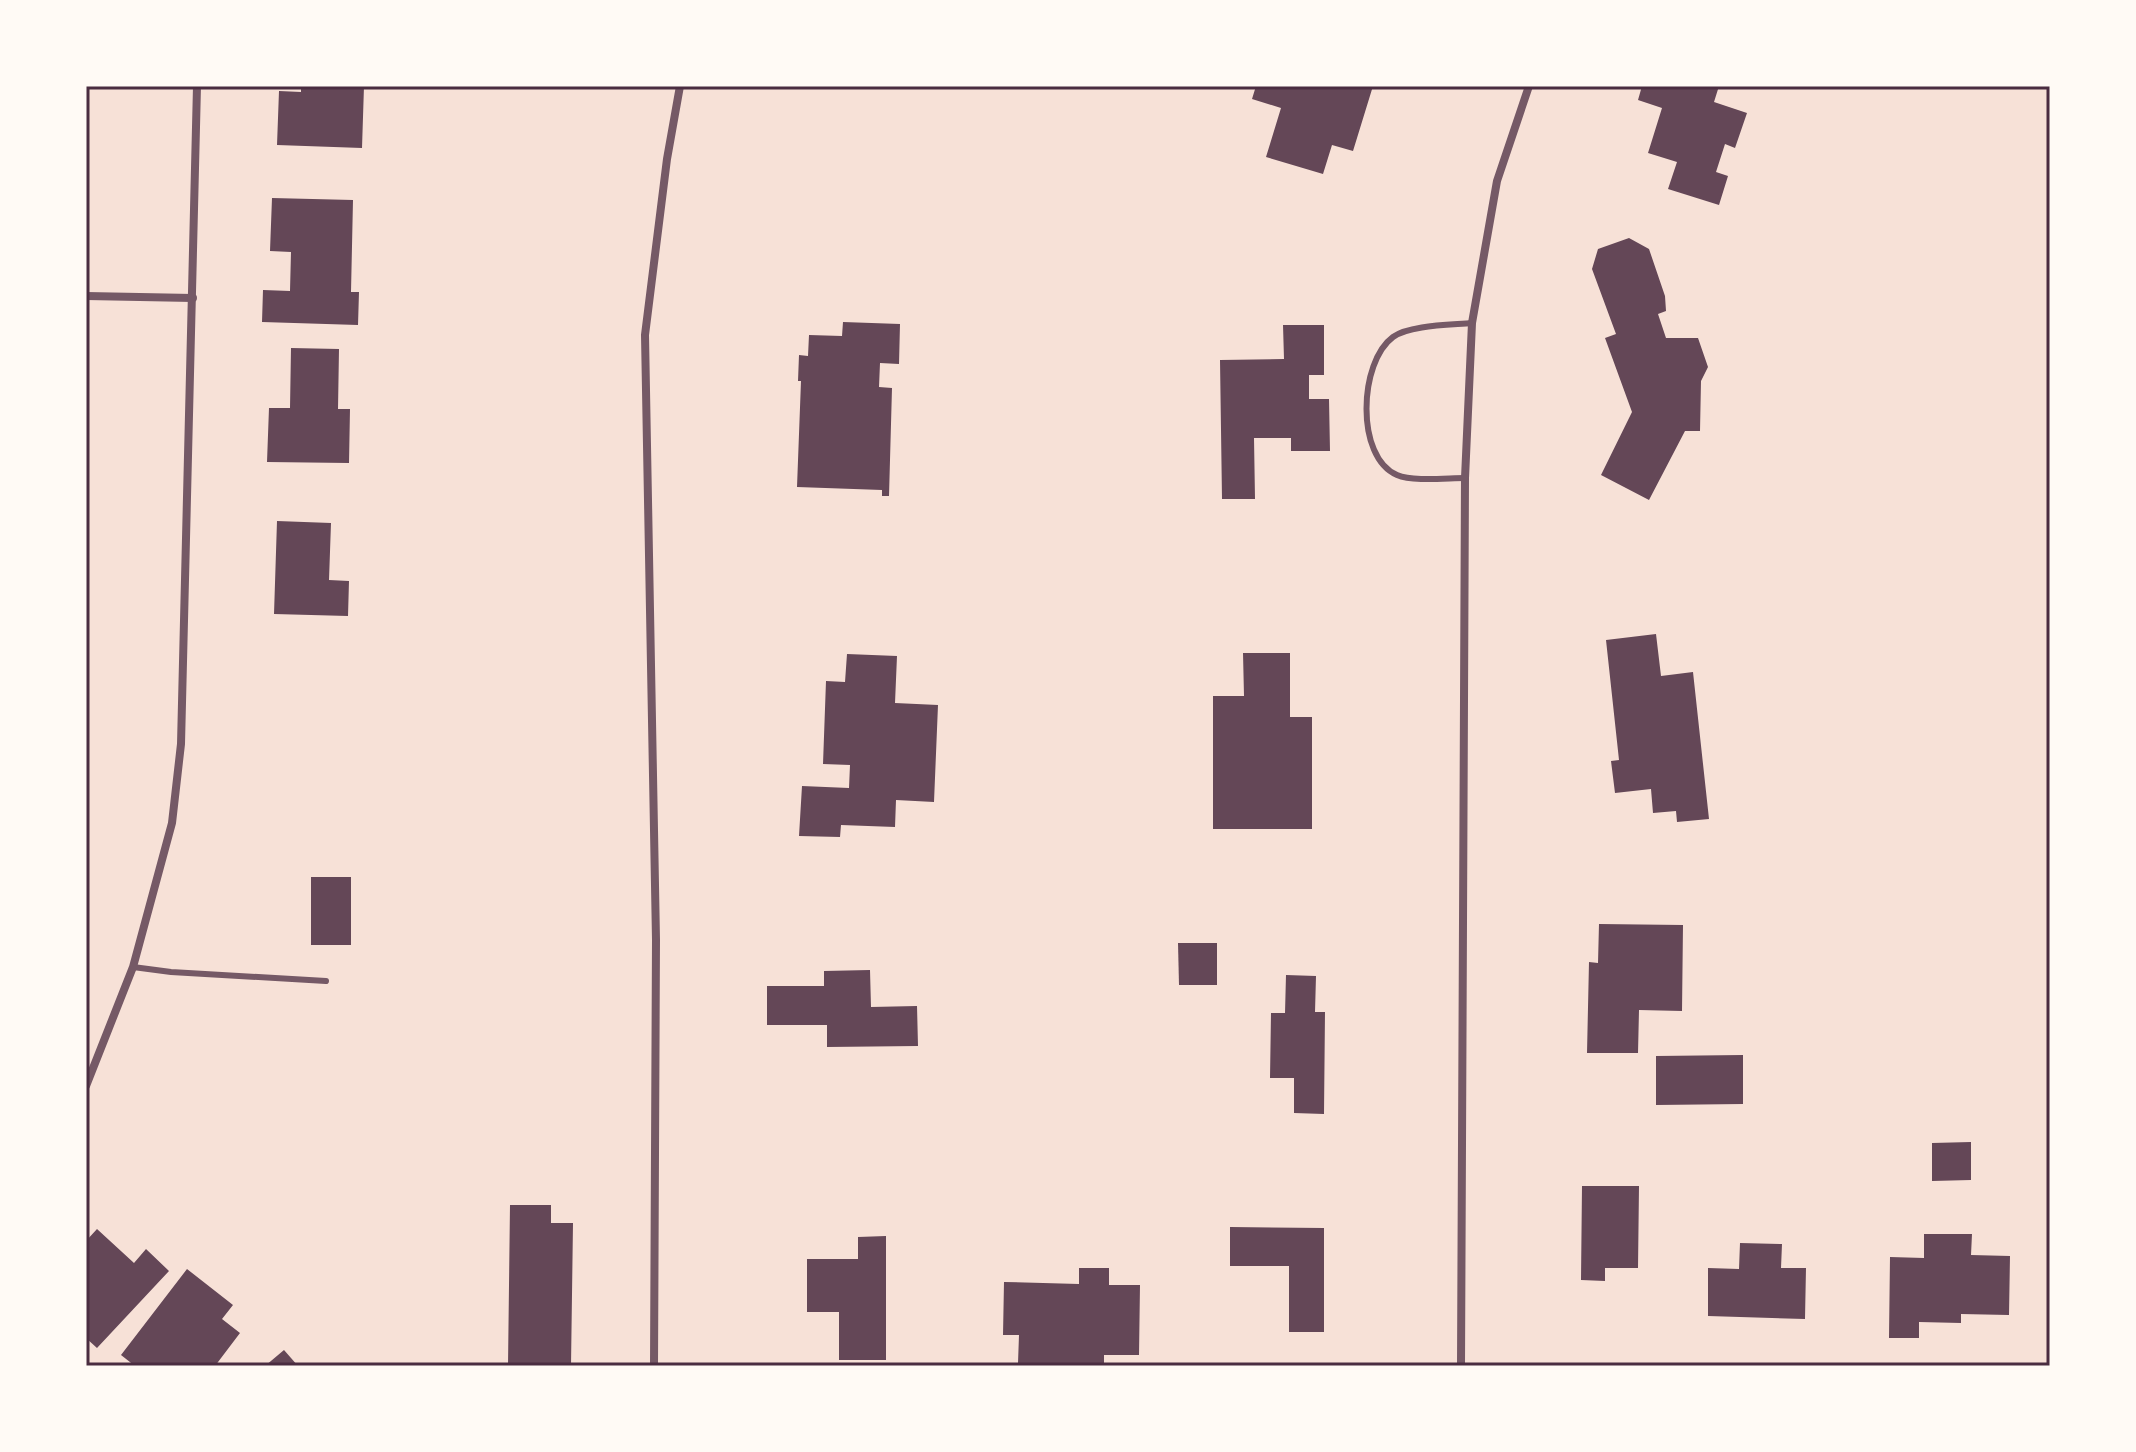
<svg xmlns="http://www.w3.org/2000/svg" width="2136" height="1452" font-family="'Sofia Sans Condensed',sans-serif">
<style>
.building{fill:#644757}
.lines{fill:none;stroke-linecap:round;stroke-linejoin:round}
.service{stroke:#755966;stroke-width:6}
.minor{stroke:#755966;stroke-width:8}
.neatline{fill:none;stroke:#4a2c40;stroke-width:3}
</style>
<rect width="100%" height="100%" fill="#f7e1d7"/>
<g class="building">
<path d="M301,86H364L362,148L277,145L279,91L301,92Z"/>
<path d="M1256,86H1373L1353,151L1332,145L1323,174L1266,157L1281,108L1252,99Z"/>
<path d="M1642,86H1719L1714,102L1747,113L1735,148L1725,144L1716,172L1728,176L1719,205L1668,189L1677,162L1648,153L1662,108L1638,100Z"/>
<path d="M272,198L353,200L351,292H359L358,325L262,322L263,290L290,291L291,252L270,251Z"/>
<path d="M1629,238L1649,249L1665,296L1666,311L1658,314L1666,338H1698L1708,367L1701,381L1700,431H1685L1649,500L1601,475L1632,412L1605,338L1616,334L1592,269L1598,249Z"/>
<path d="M843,322L900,324L899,364L880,363L879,387L892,388L889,496H882V490L797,487L801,381H798L799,355L808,356L809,335L842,336Z"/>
<path d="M1283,325H1324V375H1309V399H1329L1330,451H1291V438H1254L1255,499H1222L1220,360L1284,359Z"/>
<path d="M291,348L339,349L338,409H350L349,463L267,462L269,408H290Z"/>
<path d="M277,521L331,523L329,580L349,581L348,616L274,614Z"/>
<path d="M1656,634L1661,676L1693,672L1709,819L1677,822L1676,811L1653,813L1651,789L1615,793L1611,761L1619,760L1606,640Z"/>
<path d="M1243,653H1290V717H1312V829H1213V696H1244Z"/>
<path d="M847,654L897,656L895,703L938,705L934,802L896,800L895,827L841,825L840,837L799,836L802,786L849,788L850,765L823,764L826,681L845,682Z"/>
<rect x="311" y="877" width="40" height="68"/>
<path d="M1599,924L1683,925L1682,1011L1639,1010L1638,1053H1587L1589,962L1598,963Z"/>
<path d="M1178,943H1217V985H1179Z"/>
<path d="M870,970L871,1007L917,1006L918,1046L827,1047V1025H767V986H824V971Z"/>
<path d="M1286,975L1316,976L1315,1012H1325L1324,1114L1294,1113V1078H1270L1271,1013H1285Z"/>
<path d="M1743,1055V1104L1656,1105V1056Z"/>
<path d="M1971,1142V1180L1932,1181V1143Z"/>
<path d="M1582,1186H1639L1638,1268H1605V1281L1581,1280Z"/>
<path d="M510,1205H551V1223H573L571,1366H508Z"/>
<path d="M1230,1227L1324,1228V1332H1289V1266H1230Z"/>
<path d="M97,1229L134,1263L146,1249L169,1271L97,1348L86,1338V1241Z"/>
<path d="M1924,1234H1972L1971,1255L2010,1256L2009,1315L1961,1314V1323L1919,1322V1338H1889L1890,1257L1924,1258Z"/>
<path d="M886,1236V1360H839V1312H807V1259H858V1237Z"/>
<path d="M1740,1243L1782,1244L1781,1268H1806L1805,1319L1708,1316V1268L1739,1269Z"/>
<path d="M1079,1268H1109V1285H1140L1139,1355H1104V1364L1018,1363L1019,1335H1003L1004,1282L1079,1284Z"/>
<path d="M187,1269L233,1305L222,1319L240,1333L215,1366H135L121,1355Z"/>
<path d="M284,1350L298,1366H265Z"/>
</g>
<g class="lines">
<g class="service">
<path d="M1465,478C1447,478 1413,482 1397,475C1355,457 1359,362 1393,337C1409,325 1451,325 1472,323"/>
<path d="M133,967L171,972L326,981"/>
</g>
<g class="minor">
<path d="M86,296L193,298"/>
<path d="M86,1086L133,967L172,823L181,744L197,86"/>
<path d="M654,1366L656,940L645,335L667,159L680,86"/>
<path d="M1461,1366L1465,478L1472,323L1497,181L1529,86"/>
</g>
</g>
<rect width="2136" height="1452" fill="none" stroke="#fffaf5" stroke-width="176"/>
<rect x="88" y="88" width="1960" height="1276" class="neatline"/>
</svg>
